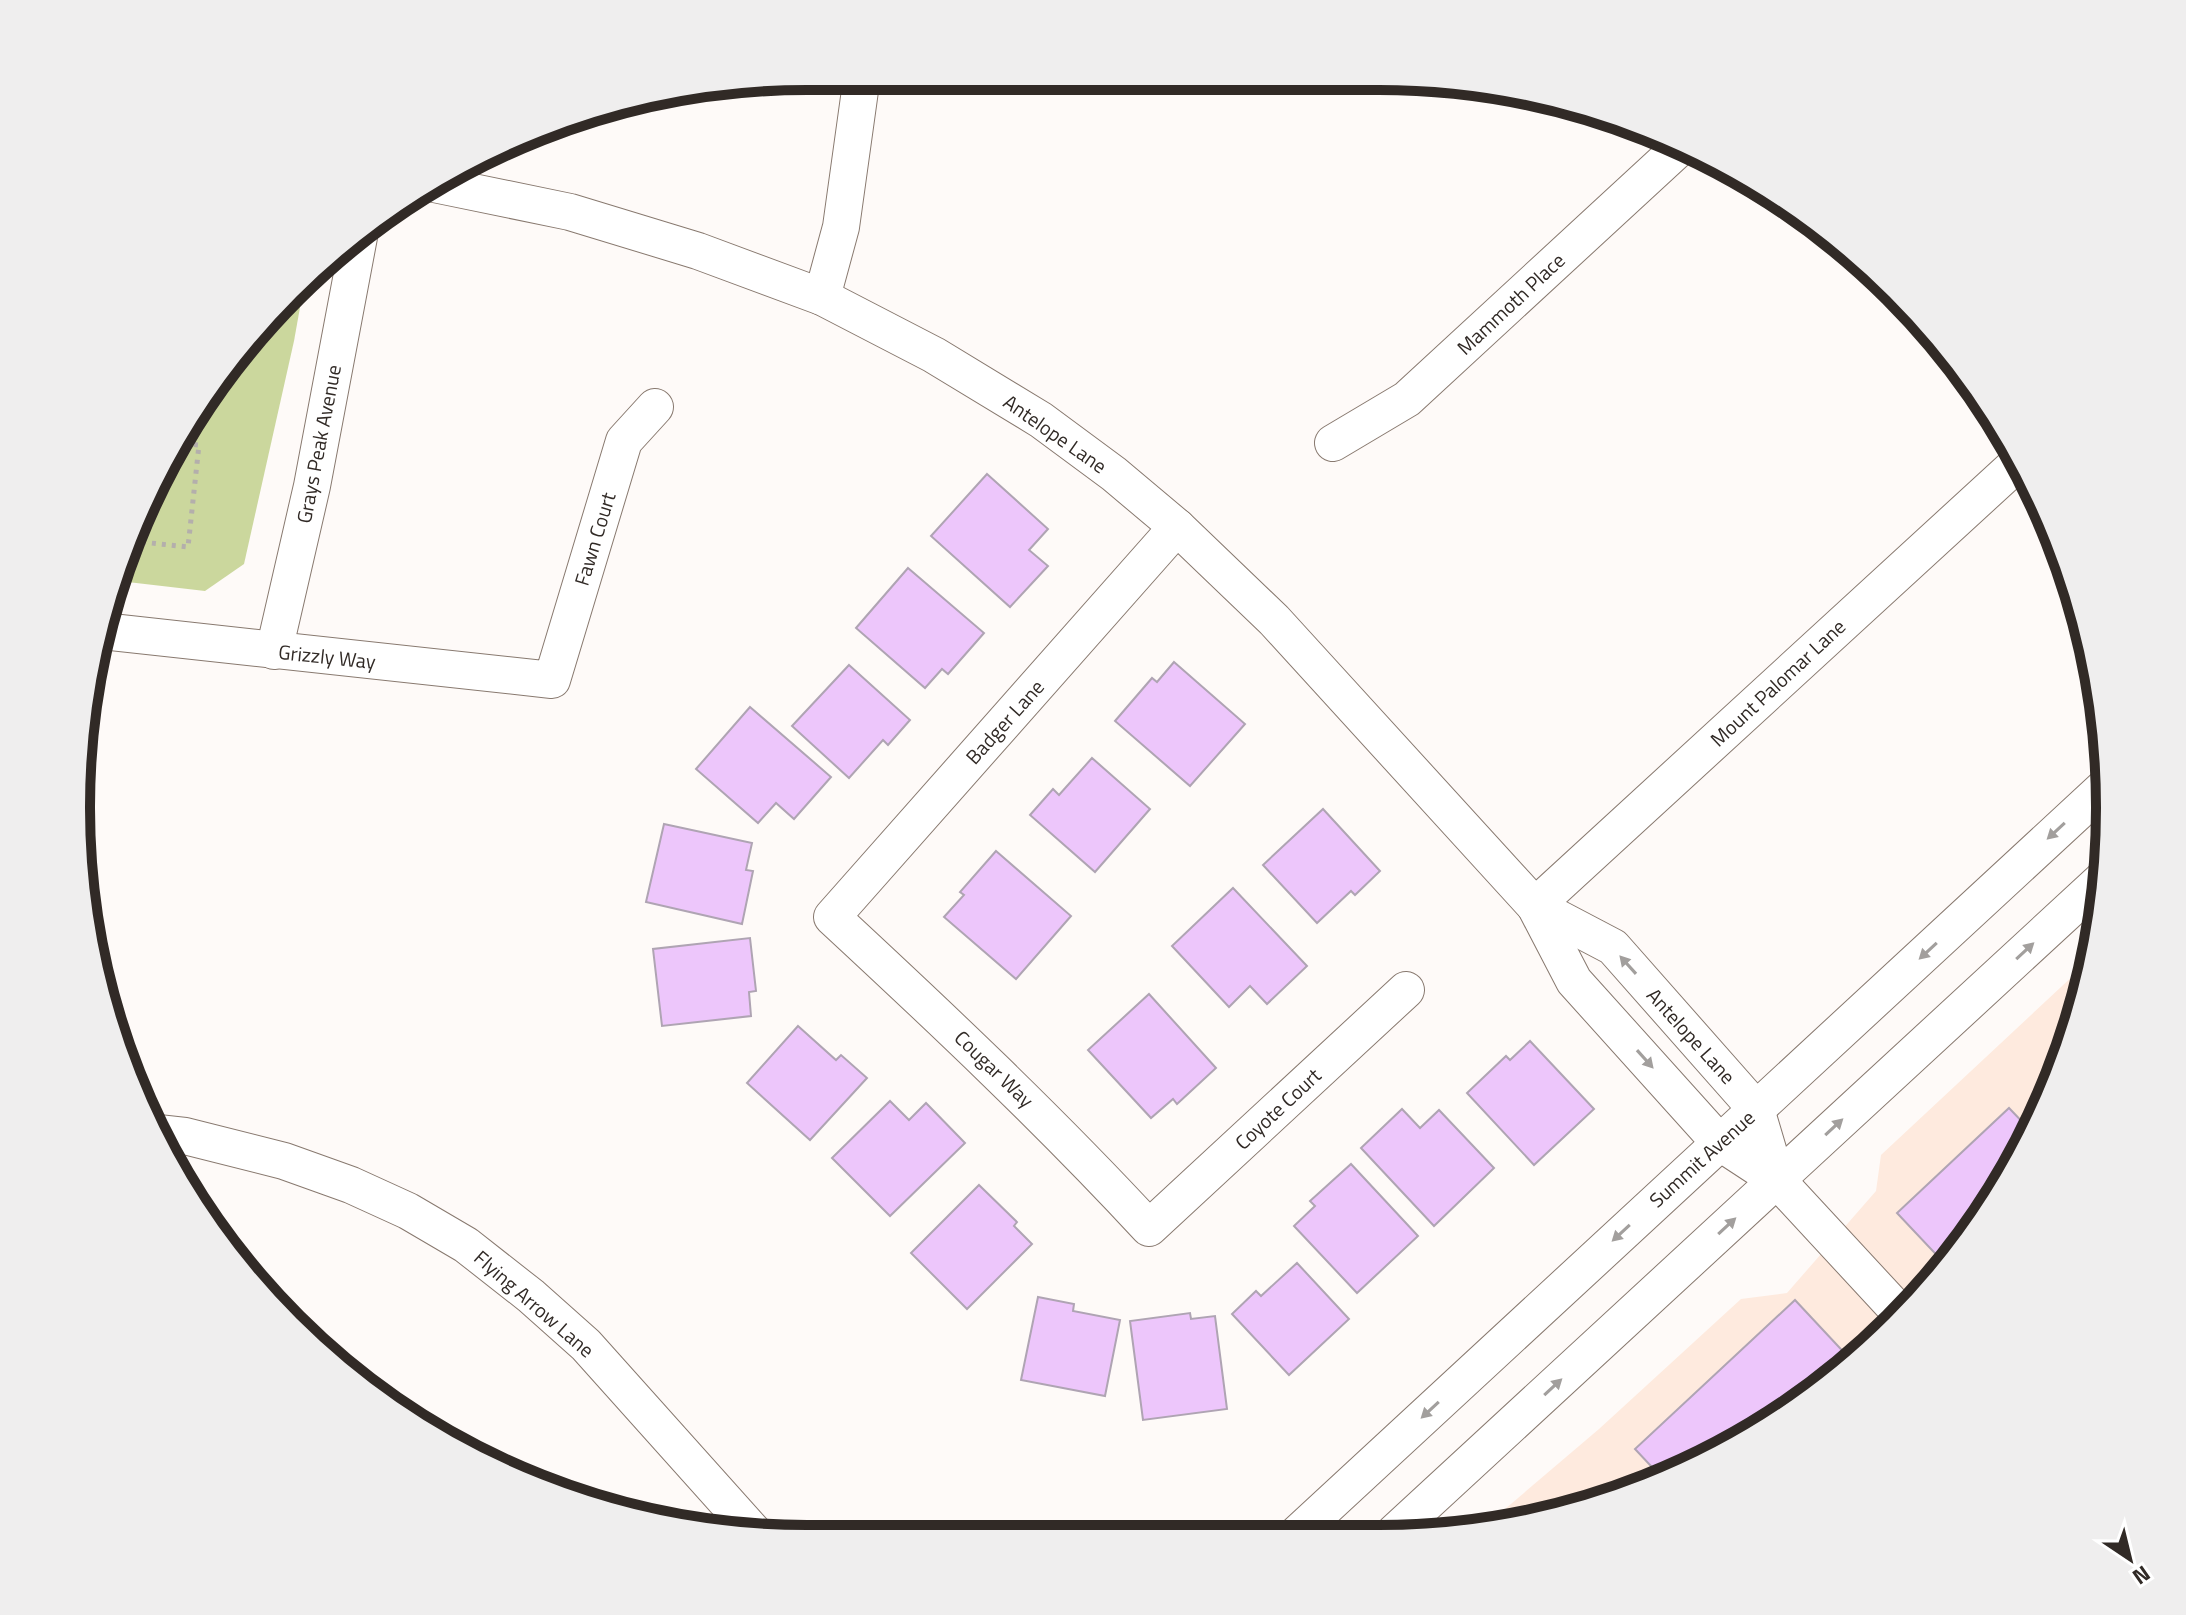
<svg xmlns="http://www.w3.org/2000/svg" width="2186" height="1615" font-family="'Titillium Web',sans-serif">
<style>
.built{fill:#feeade}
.green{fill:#cbd79d}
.building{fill:#edc6fb;stroke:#afa4b3;stroke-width:2}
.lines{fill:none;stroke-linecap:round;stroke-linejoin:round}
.minor-casing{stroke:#88796f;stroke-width:38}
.path{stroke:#b4afac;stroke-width:5;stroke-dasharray:4 6;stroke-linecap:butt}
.minor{stroke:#fff;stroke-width:36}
.oneway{fill:#a29f9d}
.labels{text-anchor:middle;stroke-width:6;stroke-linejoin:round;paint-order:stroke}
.street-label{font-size:20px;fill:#312a26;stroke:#fff}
.rim{fill:none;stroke:#312a26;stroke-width:10}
</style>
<rect width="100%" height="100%" fill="#fefaf8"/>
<path class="built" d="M2090,960L2071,1042L2012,1173L1929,1289L1824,1388L1659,1483L1478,1532L1599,1429L1741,1299L1787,1293L1876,1191L1881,1155Z"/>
<path class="green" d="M304,285L294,341L244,564L205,591L119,581L151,484L258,325Z"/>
<g class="building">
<path d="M987,474L1048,529L1029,550L1048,566L1010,607L931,536Z"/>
<path d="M908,568L984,633L948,674L942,669L925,688L856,628Z"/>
<path d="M1174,662L1245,724L1190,786L1115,721L1152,678L1157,682Z"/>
<path d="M849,665L910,720L888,745L883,740L849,778L792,726Z"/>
<path d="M750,707L831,777L794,819L776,803L758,823L696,769Z"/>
<path d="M1092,758L1150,809L1095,872L1030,815L1053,789L1059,795Z"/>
<path d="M1323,809L1380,871L1355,895L1351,891L1317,923L1263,865Z"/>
<path d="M664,824L752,843L746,870L753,871L742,924L646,902Z"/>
<path d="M996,851L1071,916L1016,979L944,917L964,895L960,892Z"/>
<path d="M1233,888L1307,966L1267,1004L1250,986L1229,1007L1172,946Z"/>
<path d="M750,938L756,991L749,992L751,1016L662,1026L653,949Z"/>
<path d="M1149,994L1216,1068L1177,1104L1173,1099L1151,1118L1088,1050Z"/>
<path d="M798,1026L836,1060L841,1055L867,1078L810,1140L747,1083Z"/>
<path d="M1530,1041L1594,1109L1534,1165L1467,1093L1506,1056L1510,1060Z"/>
<path d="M890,1101L909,1120L926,1103L965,1143L890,1216L832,1158Z"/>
<path d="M2009,1108L2031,1131L2012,1173L1946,1265L1897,1213Z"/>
<path d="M1402,1109L1420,1128L1439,1110L1494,1168L1434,1226L1361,1148Z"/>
<path d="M1351,1164L1418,1236L1357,1293L1294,1226L1315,1206L1310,1201Z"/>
<path d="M979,1185L1017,1222L1014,1226L1032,1244L967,1309L911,1253Z"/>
<path d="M1297,1263L1349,1319L1289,1375L1232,1314L1256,1291L1261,1296Z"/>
<path d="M1038,1297L1074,1304L1073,1311L1120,1320L1105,1396L1021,1380Z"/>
<path d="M1795,1300L1852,1361L1824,1388L1664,1480L1635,1449Z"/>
<path d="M1190,1313L1191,1319L1215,1316L1227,1409L1143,1420L1130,1321Z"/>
</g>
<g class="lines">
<defs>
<g id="minor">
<path d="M434,184L570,212L698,251L822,297L934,355L1041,420L1114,474L1177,527L1274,620L1535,906L1574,981L1719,1142L1777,1180L1902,1315"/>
<path d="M822,297L841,227L862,76"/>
<path d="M1333,443L1407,399L1677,150"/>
<path d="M1177,527L832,917C941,1018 1048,1119 1149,1228L1406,990"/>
<path d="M102,631L552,680L624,441L655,407"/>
<path d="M274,651L312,486L359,237"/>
<path d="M1535,906L2020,461"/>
<path d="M1535,906L1613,947L1756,1109L1777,1180"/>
<path d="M158,1133L185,1136L284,1161L351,1185L408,1211L466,1245L531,1296L586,1345L758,1537"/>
<path d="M1394,1533L2105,877"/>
<path d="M1297,1534L2108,784"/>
</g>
</defs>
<use href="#minor" class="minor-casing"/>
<path class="path" d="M132,541L188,547L199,445L179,443"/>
<use href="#minor" class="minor"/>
</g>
<defs><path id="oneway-solid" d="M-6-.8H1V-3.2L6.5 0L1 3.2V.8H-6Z" transform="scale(2)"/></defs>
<g class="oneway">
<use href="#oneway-solid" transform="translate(2056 831) rotate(137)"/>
<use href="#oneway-solid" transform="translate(1928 951) rotate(137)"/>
<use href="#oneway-solid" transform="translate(2025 951) rotate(-43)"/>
<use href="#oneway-solid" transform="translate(1628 965) rotate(-132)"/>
<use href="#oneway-solid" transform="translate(1645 1059) rotate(48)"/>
<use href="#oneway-solid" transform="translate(1834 1127) rotate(-43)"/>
<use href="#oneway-solid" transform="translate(1727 1226) rotate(-43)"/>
<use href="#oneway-solid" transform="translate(1621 1233) rotate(137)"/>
<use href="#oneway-solid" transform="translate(1553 1387) rotate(-43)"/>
<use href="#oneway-solid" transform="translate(1430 1410) rotate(137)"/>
</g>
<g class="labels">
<g class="street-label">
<text transform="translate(1511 304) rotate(-43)" y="7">Mammoth Place</text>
<text transform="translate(1055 434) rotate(35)" y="7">Antelope Lane</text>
<text transform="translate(319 444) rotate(-79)" y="7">Grays Peak Avenue</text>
<text transform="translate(595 539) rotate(-73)" y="7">Fawn Court</text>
<text transform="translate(327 657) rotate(6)" y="7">Grizzly Way</text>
<text transform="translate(1778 683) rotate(-43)" y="7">Mount Palomar Lane</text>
<text transform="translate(1005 722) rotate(-48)" y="7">Badger Lane</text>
<text transform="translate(1691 1036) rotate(48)" y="7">Antelope Lane</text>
<text transform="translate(994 1069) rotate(44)" y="7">Cougar Way</text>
<text transform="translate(1278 1109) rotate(-43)" y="7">Coyote Court</text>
<text transform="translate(1702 1159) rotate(-42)" y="7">Summit Avenue</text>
<text transform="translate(534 1304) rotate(41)" y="7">Flying Arrow Lane</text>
</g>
</g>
<path d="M0 0H2186V1615H0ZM807 90H1379A717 717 0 0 1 2096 807V808A717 717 0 0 1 1379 1525H807A717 717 0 0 1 90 808V807A717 717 0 0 1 807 90Z" fill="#efeeee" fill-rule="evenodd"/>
<path class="rim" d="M807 90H1379A717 717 0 0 1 2096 807V808A717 717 0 0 1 1379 1525H807A717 717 0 0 1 90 808V807A717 717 0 0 1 807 90Z"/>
<g transform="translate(2130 1559) rotate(145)" stroke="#ffffff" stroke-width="6" paint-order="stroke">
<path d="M0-6L14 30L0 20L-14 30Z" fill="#312a26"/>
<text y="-12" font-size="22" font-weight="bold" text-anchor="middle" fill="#312a26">N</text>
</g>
</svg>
